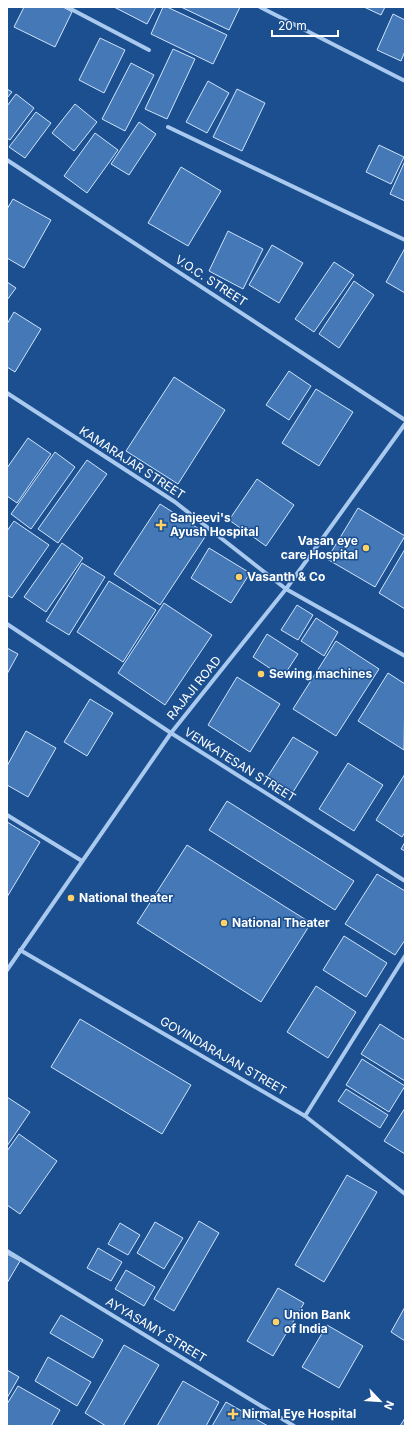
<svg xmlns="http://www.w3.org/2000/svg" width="412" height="1433" font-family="Inter,sans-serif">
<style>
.building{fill:#4478b7;stroke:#cfe3fa}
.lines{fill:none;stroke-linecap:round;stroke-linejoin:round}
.minor{stroke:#a9c9ee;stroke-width:4}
.poi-dot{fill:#ffd166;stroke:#1b4f8f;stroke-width:1.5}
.labels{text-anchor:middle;stroke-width:3;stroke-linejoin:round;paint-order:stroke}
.street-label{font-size:12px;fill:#fff;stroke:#1b4f8f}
.poi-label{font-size:12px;font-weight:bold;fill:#fff;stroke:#1b4f8f;text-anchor:start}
</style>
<rect width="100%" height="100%" fill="#1b4f8f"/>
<g class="building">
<path d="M24,7H63L72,12L55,47L14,27Z"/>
<path d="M114,7H156L147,24Z"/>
<path d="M163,7H167L227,35L213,64L151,34Z"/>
<path d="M181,7H240L229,30Z"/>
<path d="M364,7H385L381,15Z"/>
<path d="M393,14L405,20V51L401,61L377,50Z"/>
<path d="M100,38L125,50L104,93L79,80Z"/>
<path d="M173,49L195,59L167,119L145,109Z"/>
<path d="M131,63L154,75L125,131L102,119Z"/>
<path d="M208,81L229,93L207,133L186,122Z"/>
<path d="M7,89L12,92L7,98Z"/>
<path d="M237,89L265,103L242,151L213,137Z"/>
<path d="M16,94L34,108L10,140L7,138V106Z"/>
<path d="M75,104L97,122L74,151L52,133Z"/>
<path d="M36,112L51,123L25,158L9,147Z"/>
<path d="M139,122L156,134L129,175L111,164Z"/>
<path d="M95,133L118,150L87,193L64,176Z"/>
<path d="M379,145L404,157L391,184L366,172Z"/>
<path d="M405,161V201L390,194Z"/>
<path d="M181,167L221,191L188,246L148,223Z"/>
<path d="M13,199L51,220L24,268L7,258V209Z"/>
<path d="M228,231L263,249L243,289L209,271Z"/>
<path d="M272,245L303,263L279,303L249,285Z"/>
<path d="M405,248V293L386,282Z"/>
<path d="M334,262L354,275L314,332L295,319Z"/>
<path d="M354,281L374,295L339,348L319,334Z"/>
<path d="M7,282L16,288L7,300Z"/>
<path d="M14,312L41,329L15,372L7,367V324Z"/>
<path d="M289,371L311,386L289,420L266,405Z"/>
<path d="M174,377L225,410L178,484L126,451Z"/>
<path d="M316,389L353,412L319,466L282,443Z"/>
<path d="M28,438L51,454L17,503L7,496V468Z"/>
<path d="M55,452L75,467L31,529L11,514Z"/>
<path d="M87,460L107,474L58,543L38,529Z"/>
<path d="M257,479L294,505L266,546L229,520Z"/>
<path d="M160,504L207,534L160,605L114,574Z"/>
<path d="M358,508L405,536L375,587L327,559Z"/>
<path d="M14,521L49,545L12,598L7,595V531Z"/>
<path d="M62,543L83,558L46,612L24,597Z"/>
<path d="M209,548L250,573L231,603L191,578Z"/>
<path d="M405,549V609L379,593Z"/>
<path d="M82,563L105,577L69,635L46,621Z"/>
<path d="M109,581L156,610L123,662L77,632Z"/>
<path d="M164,603L212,635L165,705L118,673Z"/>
<path d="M297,605L313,615L298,640L281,630Z"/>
<path d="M316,618L338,632L324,656L301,641Z"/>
<path d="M267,634L298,654L283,677L253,657Z"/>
<path d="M336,641L379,669L336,736L293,709Z"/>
<path d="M7,648L18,654L7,674Z"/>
<path d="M388,673L405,684L404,750L358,721Z"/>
<path d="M237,677L280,704L250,752L208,725Z"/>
<path d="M90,699L113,713L87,756L64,742Z"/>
<path d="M26,731L56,748L28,797L7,785V766Z"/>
<path d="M293,737L318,752L293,792L268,776Z"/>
<path d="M348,763L383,785L354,831L319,809Z"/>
<path d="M405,774V832L402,837L376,820Z"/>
<path d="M227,801L354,881L335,910L209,830Z"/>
<path d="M7,822L40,842L7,897Z"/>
<path d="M405,842V851L401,849Z"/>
<path d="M187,845L311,923L261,1002L137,923Z"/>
<path d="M377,874L405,891V940L395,955L345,924Z"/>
<path d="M344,936L387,963L366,997L323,970Z"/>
<path d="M316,986L356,1012L328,1058L287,1032Z"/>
<path d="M80,1019L191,1085L162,1134L51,1067Z"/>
<path d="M380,1024L405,1040V1081L361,1054Z"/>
<path d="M362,1059L405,1086L389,1112L346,1085Z"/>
<path d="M346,1089L388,1115L380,1128L338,1101Z"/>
<path d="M7,1097L30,1112L7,1146Z"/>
<path d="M405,1108V1154L384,1141Z"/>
<path d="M19,1134L57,1161L20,1214L7,1205V1151Z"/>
<path d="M347,1175L377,1192L324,1282L295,1265Z"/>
<path d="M199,1221L219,1233L174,1311L154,1299Z"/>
<path d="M155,1222L183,1238L164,1269L137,1253Z"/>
<path d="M120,1223L140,1235L128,1255L108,1244Z"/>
<path d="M98,1248L122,1262L111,1281L87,1268Z"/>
<path d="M7,1254L20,1261L7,1283Z"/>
<path d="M126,1270L155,1287L144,1306L115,1289Z"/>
<path d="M278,1288L304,1303L273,1356L247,1341Z"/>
<path d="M405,1307V1341L391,1332Z"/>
<path d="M61,1315L103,1340L93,1358L50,1333Z"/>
<path d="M327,1325L363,1346L339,1388L302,1367Z"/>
<path d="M124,1345L159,1365L123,1426H106L85,1413Z"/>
<path d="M48,1357L91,1382L77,1406L35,1381Z"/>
<path d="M7,1370L19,1377L7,1398Z"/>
<path d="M183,1381L219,1402L206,1426H157Z"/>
<path d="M18,1386L60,1410L51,1426H7V1404Z"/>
<path d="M226,1402L268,1426H212Z"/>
<path d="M405,1418V1426H400Z"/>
</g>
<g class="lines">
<g class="minor">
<path d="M67,7L149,50"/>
<path d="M260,7L405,81"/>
<path d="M168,127L405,240"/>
<path d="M7,160L405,420"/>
<path d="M7,393L175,502L286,589L405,656"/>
<path d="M7,624L171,733L405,881"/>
<path d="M7,815L82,861"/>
<path d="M20,950L305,1116L405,1194"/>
<path d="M7,970L171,733L286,589L405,424"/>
<path d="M305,1116L405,956"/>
<path d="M7,1251L294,1426"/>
</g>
</g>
<g class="poi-dot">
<path d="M159 519h4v4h4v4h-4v4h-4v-4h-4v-4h4z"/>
<circle cx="366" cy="548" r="4"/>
<circle cx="239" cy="577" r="4"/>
<circle cx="261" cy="674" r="4"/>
<circle cx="71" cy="898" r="4"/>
<circle cx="224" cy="923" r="4"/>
<circle cx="276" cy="1322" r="4"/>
<path d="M231 1408h4v4h4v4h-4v4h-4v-4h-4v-4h4z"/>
</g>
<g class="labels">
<g class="street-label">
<text transform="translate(211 281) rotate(33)" y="4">V.O.C. STREET</text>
<text transform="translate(132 463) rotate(33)" y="4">KAMARAJAR STREET</text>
<text transform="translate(194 688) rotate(-51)" y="4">RAJAJI ROAD</text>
<text transform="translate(240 765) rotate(32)" y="4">VENKATESAN STREET</text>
<text transform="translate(223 1056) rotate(30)" y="4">GOVINDARAJAN STREET</text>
<text transform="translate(156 1330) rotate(31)" y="4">AYYASAMY STREET</text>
</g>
<g class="poi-label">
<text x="170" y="522">Sanjeevi's<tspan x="170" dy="14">Ayush Hospital</tspan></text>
<text x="358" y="545" text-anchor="end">Vasan eye<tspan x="358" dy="14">care Hospital</tspan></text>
<text x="247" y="581">Vasanth &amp; Co</text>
<text x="269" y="678">Sewing machines</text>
<text x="79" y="902">National theater</text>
<text x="232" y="927">National Theater</text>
<text x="284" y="1319">Union Bank<tspan x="284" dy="14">of India</tspan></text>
<text x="242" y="1418">Nirmal Eye Hospital</text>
</g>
</g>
<rect width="412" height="1433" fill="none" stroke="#ffffff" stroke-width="16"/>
<g transform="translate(380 1401) rotate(115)" stroke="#1b4f8f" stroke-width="3" paint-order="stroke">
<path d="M0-3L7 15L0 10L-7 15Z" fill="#ffffff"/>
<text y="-6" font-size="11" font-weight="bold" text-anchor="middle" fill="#ffffff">N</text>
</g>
<path d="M272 30v6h66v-6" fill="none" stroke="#ffffff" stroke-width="2"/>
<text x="278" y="30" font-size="12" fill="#ffffff" stroke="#1b4f8f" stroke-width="3" paint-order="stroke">20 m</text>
</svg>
